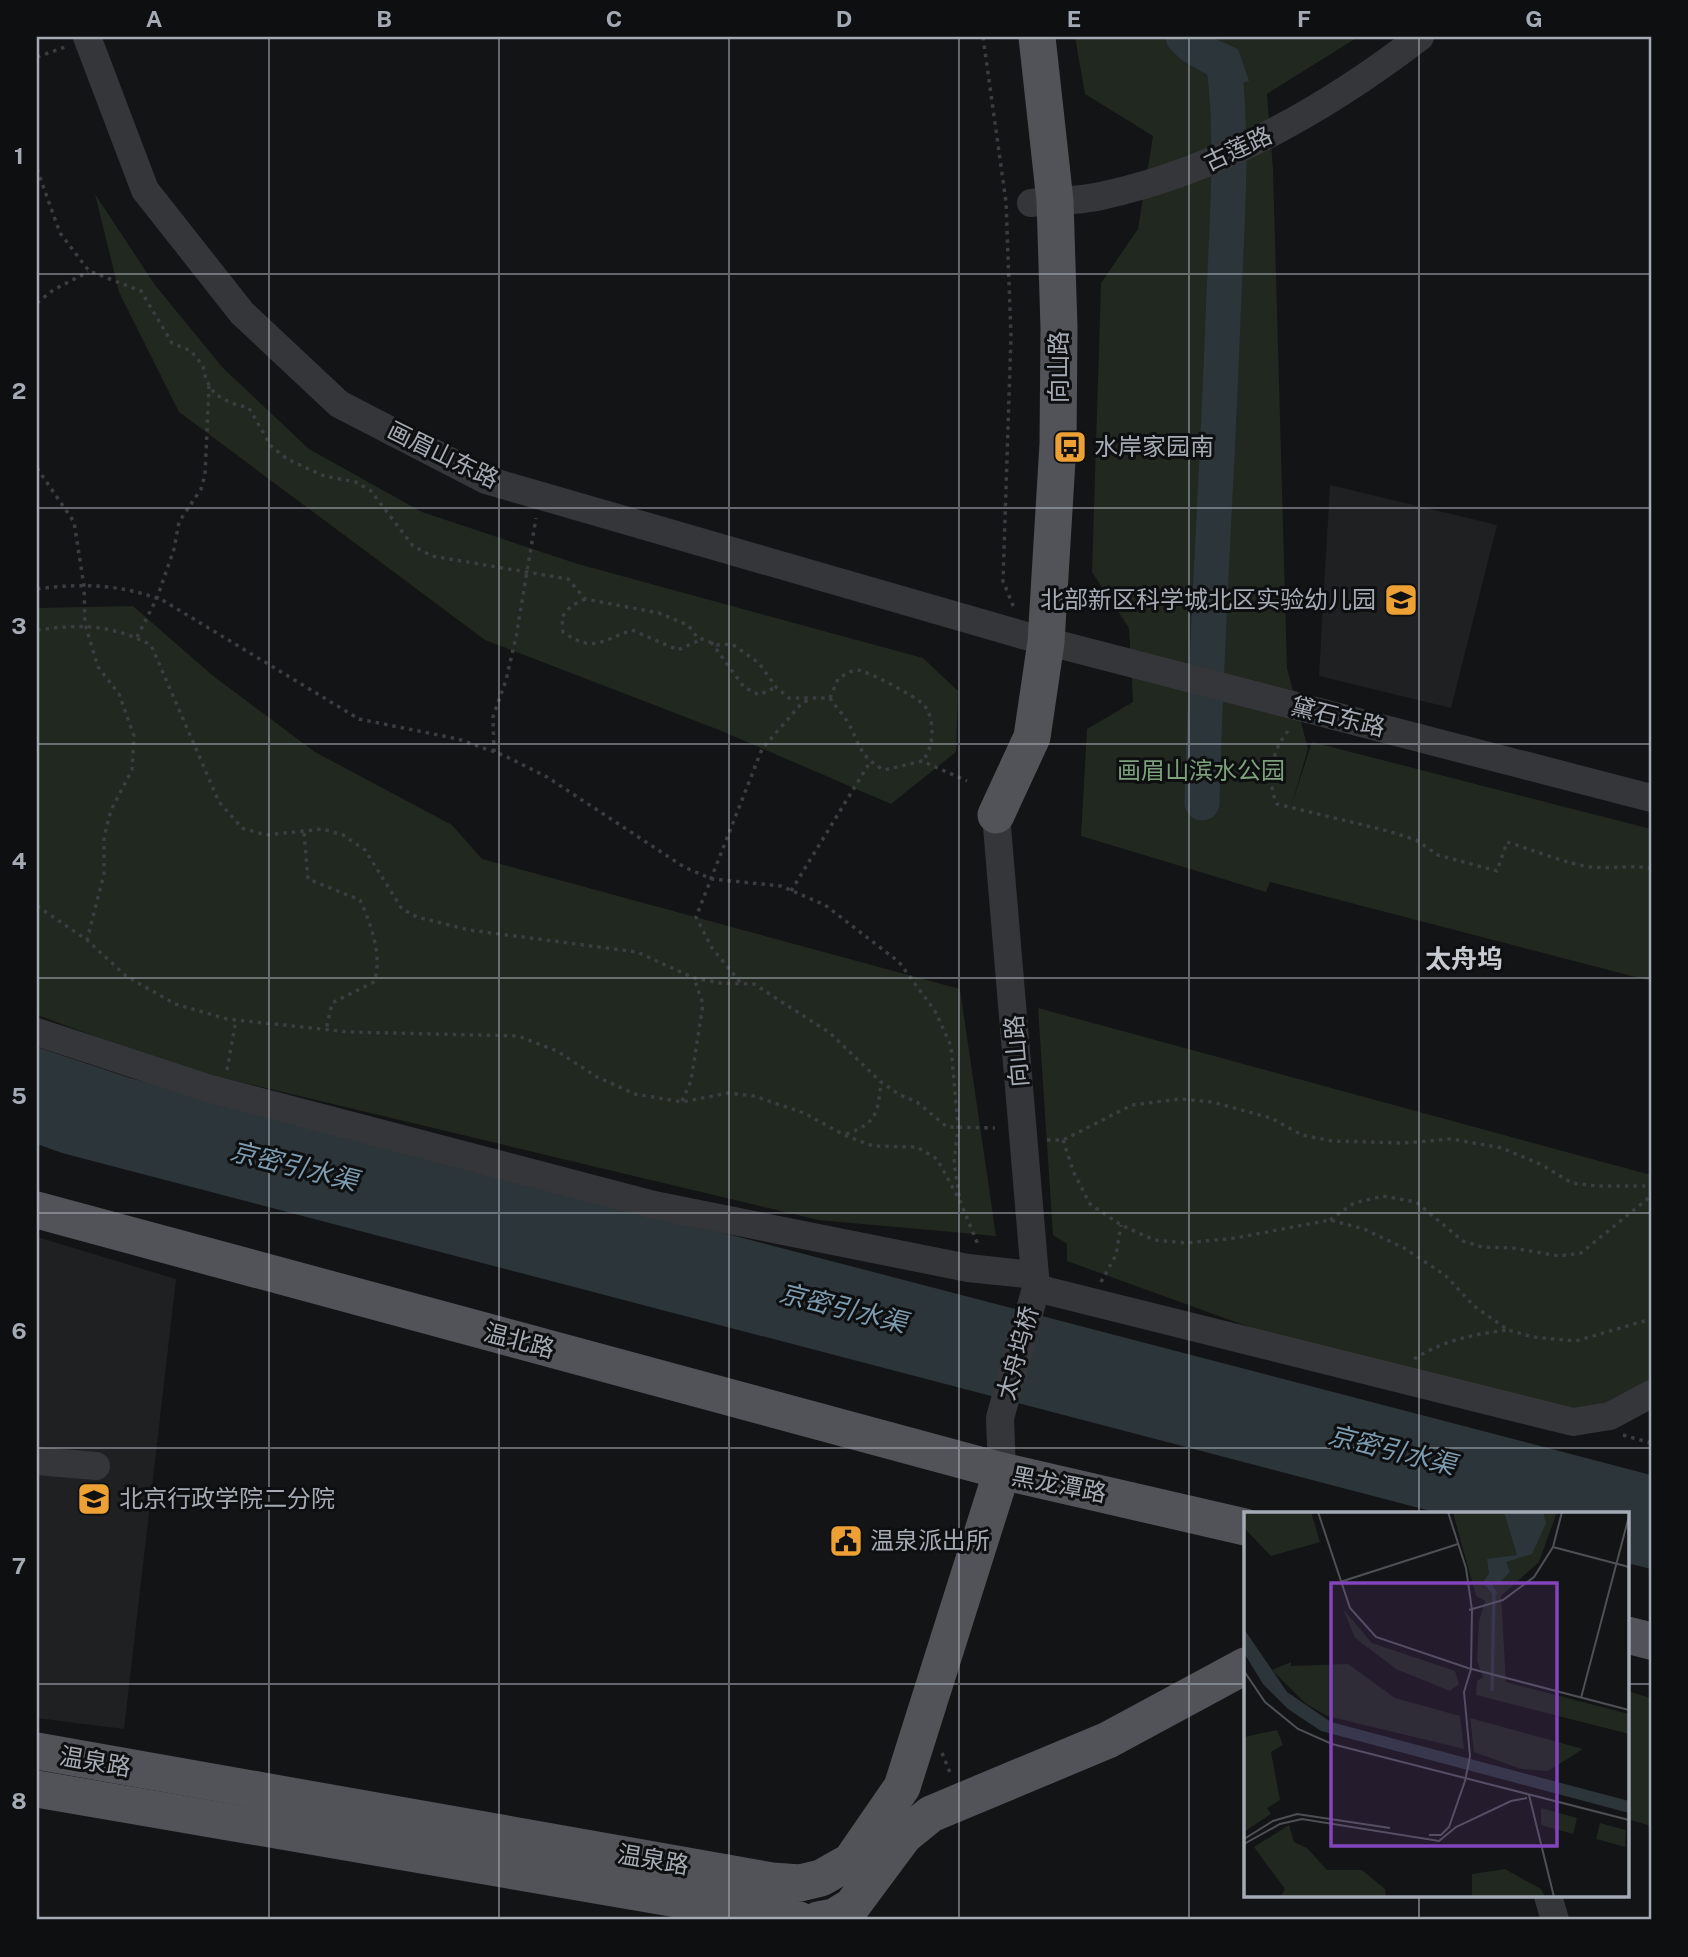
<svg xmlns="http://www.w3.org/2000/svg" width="1688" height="1957" font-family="'Public Sans','Noto Sans SC',sans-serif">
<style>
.built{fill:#1f2022}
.green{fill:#202820}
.water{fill:#2c353a}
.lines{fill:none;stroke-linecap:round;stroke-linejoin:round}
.river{stroke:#2c353a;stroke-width:35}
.path{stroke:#3b3d41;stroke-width:3.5;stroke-dasharray:3.5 5;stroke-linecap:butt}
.minor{stroke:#35363a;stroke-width:28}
.major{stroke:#515359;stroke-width:37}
.grid{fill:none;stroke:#a5abb5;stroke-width:2;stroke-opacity:0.55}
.labels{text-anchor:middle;stroke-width:6;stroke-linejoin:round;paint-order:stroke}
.street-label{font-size:24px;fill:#a5abb5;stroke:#0e0f10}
.poi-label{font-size:24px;fill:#a5abb5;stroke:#0e0f10;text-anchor:start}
.park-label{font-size:24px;fill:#7da07d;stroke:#0e0f10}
.neighbourhood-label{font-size:26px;font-weight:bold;fill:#c6cad1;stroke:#0e0f10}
.water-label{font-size:26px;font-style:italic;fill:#7d9cb0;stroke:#0e0f10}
.inset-river{fill:none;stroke:#2c353a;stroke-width:3.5}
.inset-road{fill:none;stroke:#4d5055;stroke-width:2}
.view{fill:#8345bd;fill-opacity:0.15;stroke:#8345bd;stroke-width:3.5}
.inset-edge{fill:none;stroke:#a5abb5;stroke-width:3.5}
.neatline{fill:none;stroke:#a5abb5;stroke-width:2.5}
.grid-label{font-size:23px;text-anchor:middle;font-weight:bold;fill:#a5abb5}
</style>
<rect width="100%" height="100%" fill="#131415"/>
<g class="built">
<path d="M1330,485L1497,525L1451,708L1319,676Z"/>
<path d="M37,1237L176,1279L124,1729L37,1718Z"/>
</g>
<g class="green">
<path d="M1075,37H1358L1267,94L1273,169L1287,668L1308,749L1291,807L1312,742L1651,829V981L1270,882L1266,892L1081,836L1087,729L1133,702L1129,628L1092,572L1101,283L1138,229L1153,136L1085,94Z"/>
<path d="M95,194L155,285L223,368L309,449L422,512L578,564L923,658L958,691L956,752L891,804L719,730L485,640L179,412L119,292Z"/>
<path d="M133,606L212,675L315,752L452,825L482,859L960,989L996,1236L818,1220L178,1067L37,1015V608Z"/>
<path d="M1038,1008L1651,1175V1379L1617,1400L1588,1410L1418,1388L1067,1261V1244L1053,1235Z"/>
<path d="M1627,1691L1651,1698V1826L1627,1819Z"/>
</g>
<g class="water">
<path d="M1164,37H1211L1238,49L1249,81L1211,91L1206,70L1188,63Z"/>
<path d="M37,1047L130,1078L1651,1475V1569L1627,1563V1514H1442L62,1153L37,1144Z"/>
</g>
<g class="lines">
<path class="river" d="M1183,37L1192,46L1224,64C1234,148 1226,235 1223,319C1217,481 1206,641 1202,803"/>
<g class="path">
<path d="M983,37L1006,202L1011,336L1003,581L1014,608"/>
<path d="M37,57L68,46"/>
<path d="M37,169L60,233L89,271L141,291L172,343L191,351L203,366L206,380L215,394L231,403L249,408L271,446L287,459L324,476L356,482L371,491L413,546L432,556L568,579L585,599L659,613L688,625L697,637L717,645L732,644L759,663L776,687L789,698H830C835,706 842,713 847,721C861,744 857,755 884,770L922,761L967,781"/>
<path d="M37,303L53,290L88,272"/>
<path d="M37,468L74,522L84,586L85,624L98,667L119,694L134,736L132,770L111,810L104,837V874L87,940"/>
<path d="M37,589C81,583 122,584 164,601L359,719L458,739L503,755L547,777L684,867L712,879L781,886L825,905L899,962L935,1011L951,1046L958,1127L954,1163L960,1201"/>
<path d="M585,599L571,606L562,617L563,632C593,653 601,641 632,630L678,650L702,639"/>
<path d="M37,630C81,624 110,624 151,645L219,802L242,828L266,835L323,829L343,835L365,850L402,909L417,917L469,930L637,952L694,978L720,983L754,984L830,1033L881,1082L900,1095L917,1102L947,1127L995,1128"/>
<path d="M137,637L157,598L174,549L179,522L201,489L205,475L209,386"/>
<path d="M711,642L744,687L759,695L776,687"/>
<path d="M830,698L838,679C843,676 851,670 857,670C867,670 918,698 924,705C936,720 934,749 922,761"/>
<path d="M1288,731C1271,752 1266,780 1277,804L1388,831L1416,840L1438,855L1497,871L1507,842C1529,849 1571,865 1591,867C1612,869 1630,865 1651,868"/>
<path d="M494,752L493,717L506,680L516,637L536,518"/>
<path d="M304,833L308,879L360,900C371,924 383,957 374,982L332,1003L326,1030"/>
<path d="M791,891L870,762"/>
<path d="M37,906L87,940L126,976L175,1004L227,1019L349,1032L518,1036L557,1051L597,1077L635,1094L682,1102L728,1093L754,1096L804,1113L844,1135L873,1146L917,1147L937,1159L960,1201L979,1247"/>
<path d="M740,982L712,948L696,917L762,749L801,704L811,698"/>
<path d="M227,1070L236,1020"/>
<path d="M682,1101L691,1081L703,1004L694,978"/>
<path d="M846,1134C877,1124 878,1112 881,1082"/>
<path d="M1047,1140H1063L1132,1105L1180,1099L1212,1102L1271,1118L1302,1135L1332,1141L1404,1143L1451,1139L1502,1148L1542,1165L1572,1183L1596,1186H1651"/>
<path d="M1063,1140L1074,1173L1090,1204L1121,1225L1154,1240L1186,1243L1235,1238L1330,1220L1364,1229L1404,1248L1445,1275L1474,1306L1508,1330L1533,1337L1576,1341L1651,1319"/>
<path d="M1330,1220L1354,1203L1383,1196L1416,1202L1463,1241L1482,1247L1513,1248L1559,1256L1581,1253L1651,1196"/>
<path d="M1101,1282L1116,1255L1121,1225"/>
<path d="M1414,1359C1444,1340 1474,1334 1508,1330"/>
<path d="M1623,1435L1651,1443"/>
<path d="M942,1753L951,1775"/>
</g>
<g class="minor">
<path d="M87,37L145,190L242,313L339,404L486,480L1026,636L1651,798"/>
<path d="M1031,203C1054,201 1079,201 1101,196C1218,171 1326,109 1420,37"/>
<path d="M996,815L1036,1288L1000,1418L1002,1471"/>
<path d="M37,1032L207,1088L654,1205L968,1268L1035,1275"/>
<path d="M1036,1288L1573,1422L1610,1416L1651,1394"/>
<path d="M37,1461L96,1466"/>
<path d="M1548,1896L1555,1920"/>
</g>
<g class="major">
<path d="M996,815L1032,737L1046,642L1058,444L1059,328L1055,201L1037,37"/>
<path d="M37,1210L1002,1471L1245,1527"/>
<path d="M1627,1635L1651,1641"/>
<path d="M37,1751L772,1881L800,1883L821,1878L851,1861L902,1787L1002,1471"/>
<path d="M37,1789L799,1920"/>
<path d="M818,1920L834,1917L852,1906L904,1836L931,1814L1108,1740L1245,1666"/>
</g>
</g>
<path class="grid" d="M269,37V1920M499,37V1920M729,37V1920M959,37V1920M1189,37V1920M1419,37V1514M37,274H1651M37,508H1651M37,744H1651M37,978H1651M37,1213H1651M37,1448H1651M37,1684H1245M1627,1684H1651M1419,1896V1920"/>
<defs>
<symbol id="bus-square" viewBox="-11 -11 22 22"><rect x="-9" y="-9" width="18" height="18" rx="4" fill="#eda134" stroke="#0e0f10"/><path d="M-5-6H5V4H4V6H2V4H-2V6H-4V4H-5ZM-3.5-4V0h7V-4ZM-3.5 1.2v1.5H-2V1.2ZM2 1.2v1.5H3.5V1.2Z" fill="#111"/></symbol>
<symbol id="school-square" viewBox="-11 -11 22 22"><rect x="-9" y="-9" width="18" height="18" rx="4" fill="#eda134" stroke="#0e0f10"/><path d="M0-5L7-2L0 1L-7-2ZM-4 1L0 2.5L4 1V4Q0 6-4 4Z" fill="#111"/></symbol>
<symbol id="university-square" viewBox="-11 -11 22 22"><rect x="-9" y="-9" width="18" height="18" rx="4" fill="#eda134" stroke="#0e0f10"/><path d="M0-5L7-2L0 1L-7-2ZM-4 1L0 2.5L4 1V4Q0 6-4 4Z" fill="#111"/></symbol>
<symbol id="civic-square" viewBox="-11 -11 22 22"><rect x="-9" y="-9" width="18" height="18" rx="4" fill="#eda134" stroke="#0e0f10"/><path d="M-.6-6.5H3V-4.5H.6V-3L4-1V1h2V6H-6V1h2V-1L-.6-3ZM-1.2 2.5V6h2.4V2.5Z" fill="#111"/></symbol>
</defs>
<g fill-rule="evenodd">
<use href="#bus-square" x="1051" y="428" width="38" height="38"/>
<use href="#school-square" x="1382" y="581" width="38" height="38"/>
<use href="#university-square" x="75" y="1480" width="38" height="38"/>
<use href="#civic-square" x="827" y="1522" width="38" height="38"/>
</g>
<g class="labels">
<g class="street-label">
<text transform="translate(1238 149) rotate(-25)" y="8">古莲路</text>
<text transform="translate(1059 367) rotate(-90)" y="8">向山路</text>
<text transform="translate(443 455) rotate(26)" y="8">画眉山东路</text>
<text transform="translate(1338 717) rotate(14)" y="8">黛石东路</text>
<text transform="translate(1017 1051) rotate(-95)" y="8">向山路</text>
<text transform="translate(519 1341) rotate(15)" y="8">温北路</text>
<text transform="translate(1018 1353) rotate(-75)" y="8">太舟坞桥</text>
<text transform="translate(1059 1485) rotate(11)" y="8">黑龙潭路</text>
<text transform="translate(95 1762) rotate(10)" y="8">温泉路</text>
<text transform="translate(653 1860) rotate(10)" y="8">温泉路</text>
</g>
<g class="poi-label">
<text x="1094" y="455">水岸家园南</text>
<text x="1376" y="608" text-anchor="end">北部新区科学城北区实验幼儿园</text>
<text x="119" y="1507">北京行政学院二分院</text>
<text x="870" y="1549">温泉派出所</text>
</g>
<g class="park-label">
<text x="1201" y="779">画眉山滨水公园</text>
</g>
<g class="neighbourhood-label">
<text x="1464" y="968">太舟坞</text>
</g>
<g class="water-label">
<text transform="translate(294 1166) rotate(14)" y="9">京密引水渠</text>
<text transform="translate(843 1308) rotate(14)" y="9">京密引水渠</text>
<text transform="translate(1392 1450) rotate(14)" y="9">京密引水渠</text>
</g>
</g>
<g transform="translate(1244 1512)">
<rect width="385" height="385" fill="#131415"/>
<path d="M67,0L76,30L27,44L0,16V0ZM313,0L295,50L257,84L262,170L385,202V222L232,183L233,169L239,165L233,148L235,109L241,89L232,84L209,1ZM99,97L128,131L211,159L215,172L206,179L152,157L111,126ZM47,150V154L104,152L151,186L216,204L220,237L83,204L61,191L28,158ZM226,206L339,237L304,259L277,257L230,240ZM33,218L39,233L27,240L36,288L23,296L27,302L0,320V225ZM297,296L333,306L329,322L297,313ZM356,311L382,318L381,335L352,327ZM45,313L50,330L63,336L83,358H118L141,377L142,385H36L41,377L10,335ZM261,357L297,377L301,385H228V362Z" fill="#202820"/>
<path d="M260,0H299L302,11L288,42L262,50L266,60L254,72L246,68L254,82L249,83L239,71L245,61L243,47L273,43ZM0,117L43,180L87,210L385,289V301L77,219L44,197L19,172L0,141Z" fill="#2c353a"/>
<path class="inset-river" d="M248,179L250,79"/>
<path class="inset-road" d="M74,0L106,96L132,125L224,156L385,198M204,0L222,56L228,98L227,157L220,180M309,35L385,55M96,70L214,32M225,98L259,88L290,65L309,35L318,0M0,159L21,190L54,217L88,232L385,308M220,180L226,244L221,269M337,186L385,4M285,283L310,385M185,323H197L205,315L221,269M0,327L29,309L53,302L146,316M0,332L36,312L58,307L195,329L212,315L267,289L283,286"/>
<path class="view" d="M87,71H313V334H87Z"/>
<rect width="385" height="385" class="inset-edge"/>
</g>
<rect width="1688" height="1957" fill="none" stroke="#0e0f10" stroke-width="77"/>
<rect x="38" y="38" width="1612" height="1880" class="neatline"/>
<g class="grid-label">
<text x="154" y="27">A</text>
<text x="384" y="27">B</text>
<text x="614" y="27">C</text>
<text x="844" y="27">D</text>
<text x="1074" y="27">E</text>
<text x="1304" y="27">F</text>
<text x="1534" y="27">G</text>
<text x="19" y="164">1</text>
<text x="19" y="399">2</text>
<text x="19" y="634">3</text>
<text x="19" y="869">4</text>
<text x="19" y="1104">5</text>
<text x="19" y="1339">6</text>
<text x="19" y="1574">7</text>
<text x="19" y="1809">8</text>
</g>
</svg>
